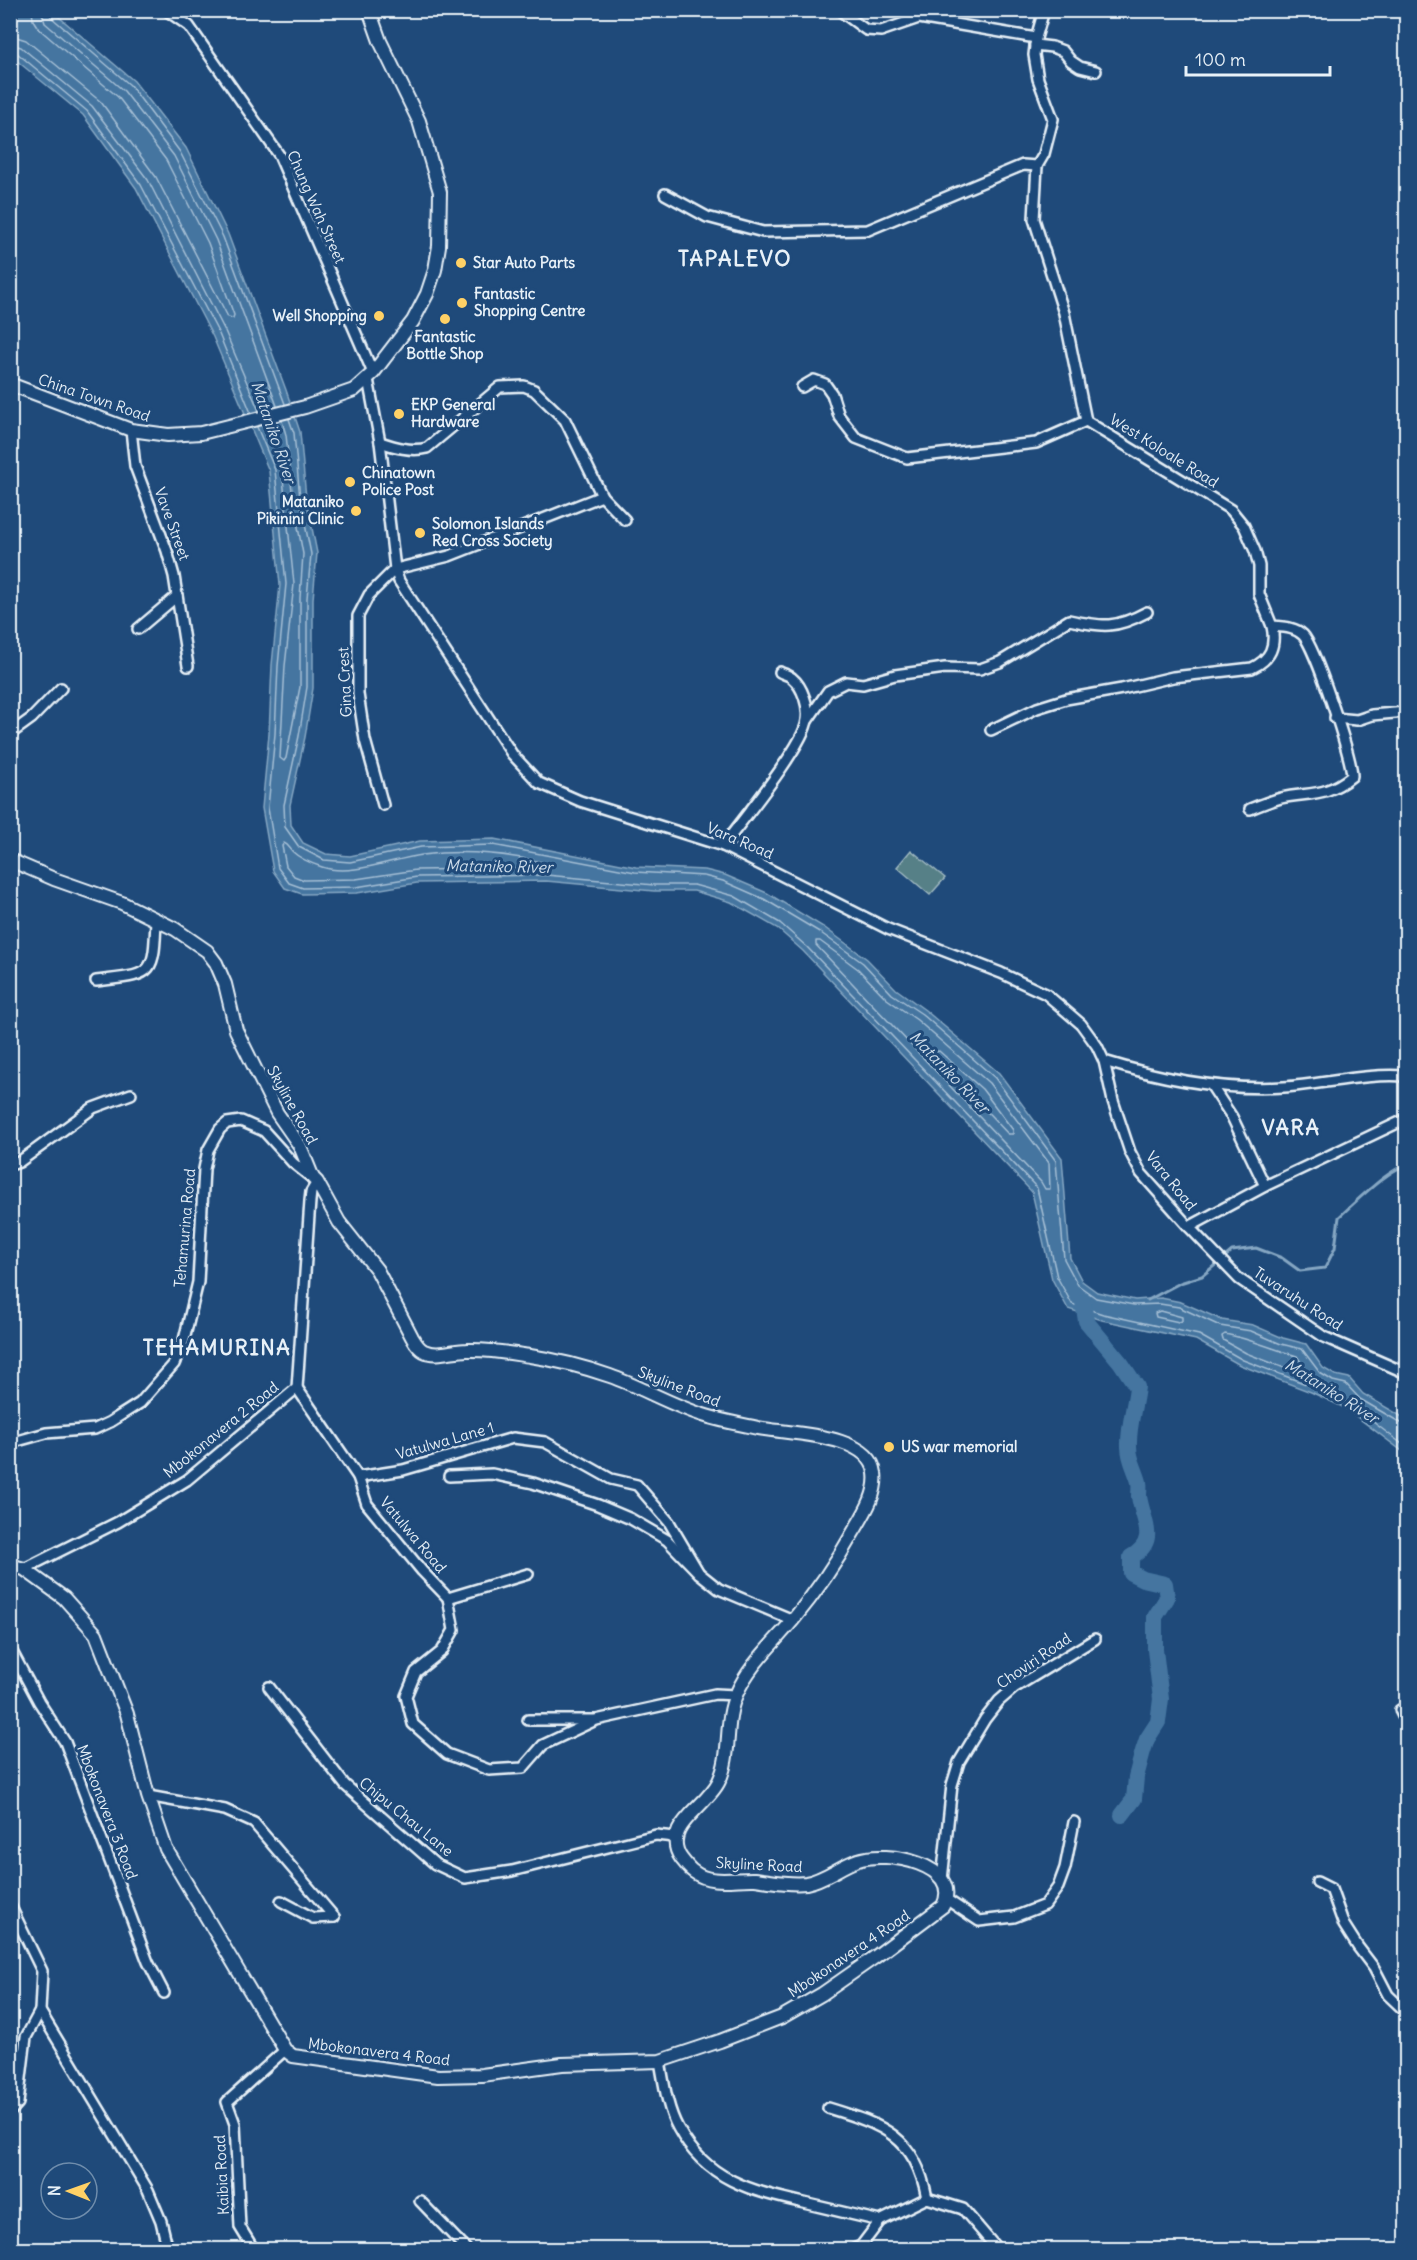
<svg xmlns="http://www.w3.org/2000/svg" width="1417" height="2260" font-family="Delius,sans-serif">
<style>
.green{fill:#568087;stroke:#9fb8c0;stroke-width:1.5}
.water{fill:#4475a0;stroke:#86a7c3;stroke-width:1.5}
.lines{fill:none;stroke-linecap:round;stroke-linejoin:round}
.shore{stroke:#a6bfd5;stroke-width:1.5}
.stream{stroke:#86a7c3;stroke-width:3}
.river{stroke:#4475a0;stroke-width:16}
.minor-casing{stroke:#e8f1f8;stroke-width:14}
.tertiary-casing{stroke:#e8f1f8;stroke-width:16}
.minor{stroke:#1f4a7a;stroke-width:9}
.tertiary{stroke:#1f4a7a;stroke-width:12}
.poi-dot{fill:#ffd166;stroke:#1f4a7a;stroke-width:2}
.labels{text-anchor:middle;stroke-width:6;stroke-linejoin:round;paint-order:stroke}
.street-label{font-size:15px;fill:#e8f1f8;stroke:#1f4a7a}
.poi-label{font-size:15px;font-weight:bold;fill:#e8f1f8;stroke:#1f4a7a;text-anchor:start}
.water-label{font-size:16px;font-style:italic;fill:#cfdeeb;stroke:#1f4a7a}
.district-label{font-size:21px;font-weight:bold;letter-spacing:1.5px;fill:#e8f1f8;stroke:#1f4a7a}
</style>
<rect width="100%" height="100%" fill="#1f4a7a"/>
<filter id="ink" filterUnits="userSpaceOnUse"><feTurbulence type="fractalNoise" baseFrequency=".0167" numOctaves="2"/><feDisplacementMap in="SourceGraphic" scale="12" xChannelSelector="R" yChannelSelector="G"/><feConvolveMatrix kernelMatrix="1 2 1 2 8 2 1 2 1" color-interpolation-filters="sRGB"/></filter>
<g filter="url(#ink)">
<path class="green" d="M911,850L945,878L930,895L897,867Z"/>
<path class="water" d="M10,11H52L134,81L186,148L228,234L286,390L300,432L306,498L317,553L313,599V688L305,737L290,805L291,825L303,843L326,854L350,856L420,841L494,839L636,867L705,870L725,875L767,893L825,928L867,959L896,989L925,1010L999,1073L1062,1158L1070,1258L1082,1281L1097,1292L1135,1300L1161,1298L1181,1302L1222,1320L1253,1325L1283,1338L1306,1344L1323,1368L1335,1375L1349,1378L1363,1394L1406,1419V1454L1345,1408L1311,1392L1240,1365L1196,1340L1102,1320L1068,1309L1052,1279L1032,1192L803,951L777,928L731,902L694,891H654L546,881L417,883L357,893L302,894L285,888L273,871L262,808L269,734L272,665L280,585L269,471L213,337L136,188L83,115L11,56Z"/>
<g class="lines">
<g class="shore">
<path d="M41,10L45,23L124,91L174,156L216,240L277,406"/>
<path d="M48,10L51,17L130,85L180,152L223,237L285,404"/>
<path d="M10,35L26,40L101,102L156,177L228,317L233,318L234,315L208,243L166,160L118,97L38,28L33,20L32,10"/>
<path d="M10,44L21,47L92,106L148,180L225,331L259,411"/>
<path d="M10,52L17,53L87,111L141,185L219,334L251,413"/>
<path d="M289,419L294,433L300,499L311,554L307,598V687L299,736L284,805L285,827L299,847L324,860L350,862L421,847L493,845L635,872L704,876L723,881L764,899L821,933L863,963L892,994L922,1014L995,1078L1056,1161L1064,1259L1078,1285L1096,1298L1134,1305L1160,1304L1179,1307L1220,1326L1251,1331L1281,1344L1302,1349L1320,1373L1333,1381L1346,1384L1360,1399L1401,1423H1406"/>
<path d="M264,425L282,469L294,584L285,666L280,758L284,761L286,758L300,687V598L303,554L293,500L286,435L282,421"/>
<path d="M257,427L275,470L286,584L278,666L275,734L268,808L278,868L289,883L303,888L356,887L417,877L546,875L654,885H694L734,896L780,923L807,947L1037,1188L1057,1277L1072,1304L1103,1314L1199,1335L1243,1360L1314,1387L1348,1403L1406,1447"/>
<path d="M284,843C289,845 289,848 293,852C299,858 313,864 322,867C351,877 392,859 422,855C462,850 502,853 541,862L543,865L541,868L416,870L356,879L304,880L294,876L286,866L282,846Z"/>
<path d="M816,941H820L858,969L887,999L917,1020L989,1083L1049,1163L1050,1189H1045L1041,1182L816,945Z"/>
<path d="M939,1051L982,1089L1013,1130V1134H1008L935,1056V1052Z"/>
<path d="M1160,1311L1182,1317V1321L1179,1322L1156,1317L1155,1313Z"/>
<path d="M1225,1334C1251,1339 1272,1349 1297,1356L1309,1375L1305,1376L1246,1353L1223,1340L1222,1336Z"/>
</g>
<path class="stream" d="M1148,1300L1180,1283L1202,1276L1232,1251L1256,1248L1282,1258L1300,1271L1325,1268L1335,1248L1339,1217C1354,1203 1388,1170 1406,1165"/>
<path class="river" d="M1083,1302L1086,1321L1121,1363L1137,1387C1135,1406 1128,1427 1129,1447C1129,1460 1136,1470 1139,1482C1140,1487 1139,1491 1139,1496C1142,1520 1160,1540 1131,1557V1573L1143,1579L1165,1584L1167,1598L1155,1617V1650L1161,1699L1158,1722L1147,1739L1143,1751L1136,1777L1134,1799L1122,1815"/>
<defs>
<g id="minor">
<path d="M166,10L189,26L279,155L373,373"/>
<path d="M778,10H795"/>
<path d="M839,10L866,30L881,31L919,18L1036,38"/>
<path d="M1044,10L1036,38L1034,55L1038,79L1053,119L1044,154L1037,166L1034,219L1064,313L1086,421L1231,510L1244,526L1255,551L1259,566V594L1272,626C1283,627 1295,627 1303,635C1315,647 1352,758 1352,776C1326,797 1311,792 1281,798C1270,801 1260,805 1250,809"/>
<path d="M1035,45L1052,47L1063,51L1071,61L1080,67L1096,71"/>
<path d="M665,194L707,217L763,232L868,230L1023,165L1037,166"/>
<path d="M368,379L380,442L395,569L399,581L512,754L539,783L580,801L723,846L888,929L1001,973L1046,994L1081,1024L1097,1046L1104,1061L1113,1101L1130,1152L1141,1173L1189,1227L1239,1279L1324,1337L1406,1373"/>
<path d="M802,387L814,380L825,384L832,394L839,416L856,438L907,458L1036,443L1086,421"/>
<path d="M131,430L135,466L167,551L174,576L188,666"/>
<path d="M380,442C395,447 411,452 427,448L500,387L524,386L534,390L565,420L602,496L625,520"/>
<path d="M138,629L177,596"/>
<path d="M1335,718L1357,720L1372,715L1406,712"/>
<path d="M807,721L828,691L846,682L863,684L895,675L945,668L980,669L1000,662L1069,620C1104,627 1115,629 1147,612"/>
<path d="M991,730L1037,708L1066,699L1122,689L1173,677L1252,668C1271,659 1276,646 1272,626"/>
<path d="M10,734L32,718L61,688"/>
<path d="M383,805L365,740L358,694V616L369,595L395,569L449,556L602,496"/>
<path d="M723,846C740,823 805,744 807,720C809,707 803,687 792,678C789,675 783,674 780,672"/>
<path d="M96,981C153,974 154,978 156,919"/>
<path d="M1104,1061C1162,1079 1223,1091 1284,1087C1325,1084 1365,1073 1406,1076"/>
<path d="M1211,1085L1232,1117L1265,1186"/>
<path d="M10,1165L19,1162L93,1108L131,1094"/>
<path d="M1189,1227L1265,1186L1406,1119"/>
<path d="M297,1388L358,1477L367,1504L422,1571L448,1598L528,1574"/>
<path d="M10,1443L46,1433L95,1429L110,1422L140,1403L174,1364L184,1340L198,1282L204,1169L208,1150L220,1129L227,1123L241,1121L264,1131L293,1163L312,1178"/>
<path d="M449,1476L492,1474L533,1483L598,1505L631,1519L667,1540L699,1573L719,1589L793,1620"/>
<path d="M358,1477L403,1470L513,1438L545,1442L611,1479L637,1485L669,1522L699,1573"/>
<path d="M24,1569L118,1522L187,1480L297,1388L310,1201L311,1192L317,1182"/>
<path d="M448,1598L454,1630L442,1651L416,1672L406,1696L413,1724L447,1754L489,1770L523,1768L543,1745L596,1720"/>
<path d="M10,1648L39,1702L65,1742L148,1962L164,1993"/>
<path d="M269,1687L345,1785L435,1864L465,1878L512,1871L656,1835L674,1837"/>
<path d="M1400,1710L1406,1722"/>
<path d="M528,1720H596L715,1694L736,1695"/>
<path d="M148,1796L225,1810L254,1823L334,1917"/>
<path d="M942,1880L952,1785L959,1762L985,1719L999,1701L1014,1688L1095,1639"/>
<path d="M1317,1882L1331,1889L1344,1925L1358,1947L1374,1968L1388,1995L1406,2012"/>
<path d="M946,1899L979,1921L1014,1917L1045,1905L1058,1887L1065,1868L1074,1822"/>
<path d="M281,1901L313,1918L334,1917"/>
<path d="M10,1905L42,1971L40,2011L148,2190L161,2221L168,2250"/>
<path d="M660,2061C664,2083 667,2108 678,2128C706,2180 751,2191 804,2203C829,2209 855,2215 880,2221"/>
<path d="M828,2108C884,2125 915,2136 927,2198"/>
<path d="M10,2112L18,2103L26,2037L40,2011"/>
<path d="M420,2201L467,2250"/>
<path d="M254,2250L240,2227L235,2124L227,2102L285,2050"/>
<path d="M852,2250L861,2246L880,2221L927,2198L963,2209L998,2250"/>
</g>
<g id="tertiary">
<path d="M10,384L131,430L168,435L201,433L305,407L354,390L373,373L413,321L427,294L435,270L439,246L440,192L419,121L380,41L369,10"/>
<path d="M10,860L54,879L122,903L175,929L207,951L216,963L225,984L236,1030L277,1113L300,1146L313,1178L317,1182L339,1222L377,1270L412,1337C415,1342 418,1348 424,1351C437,1357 453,1350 467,1350C488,1349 509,1353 530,1356C557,1360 584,1367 610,1376C641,1387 671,1405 703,1415C721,1421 740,1424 758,1428C788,1434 870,1433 875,1473C878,1493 864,1514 854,1531C836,1563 817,1591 793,1620C774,1643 748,1666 736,1695C724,1722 732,1754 719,1781C707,1807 660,1827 681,1858C685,1863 689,1869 694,1872C711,1885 736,1878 755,1879C772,1881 789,1885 806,1883C824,1880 840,1866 858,1860C886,1850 963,1864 943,1906L875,1957L822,1994L782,2017L720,2041L660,2061L562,2064L482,2075L438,2076L293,2056L285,2050L166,1849L148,1796L127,1714L96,1634L64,1598L24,1569L10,1565"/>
</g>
</defs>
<use href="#minor" class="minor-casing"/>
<use href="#tertiary" class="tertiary-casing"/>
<use href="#minor" class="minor"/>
<use href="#tertiary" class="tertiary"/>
</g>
</g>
<g class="poi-dot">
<circle cx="461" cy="263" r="6"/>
<circle cx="462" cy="303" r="6"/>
<circle cx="379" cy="316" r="6"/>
<circle cx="445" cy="319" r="6"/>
<circle cx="399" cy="414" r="6"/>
<circle cx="350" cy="482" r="6"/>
<circle cx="356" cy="511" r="6"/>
<circle cx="420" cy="533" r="6"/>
<circle cx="889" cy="1447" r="6"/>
</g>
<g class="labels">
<g class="street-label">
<text transform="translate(316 207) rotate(66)" y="5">Chung Wah Street</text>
<text transform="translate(94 398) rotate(19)" y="5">China Town Road</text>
<text transform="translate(1164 451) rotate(32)" y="5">West Koloale Road</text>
<text transform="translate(172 524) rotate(70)" y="5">Vave Street</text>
<text transform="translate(345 682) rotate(-93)" y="5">Gina Crest</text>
<text transform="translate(740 841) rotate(23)" y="5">Vara Road</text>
<text transform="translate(292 1105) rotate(61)" y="5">Skyline Road</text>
<text transform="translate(1171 1181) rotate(51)" y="5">Vara Road</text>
<text transform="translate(185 1228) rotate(-85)" y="5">Tehamurina Road</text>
<text transform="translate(1298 1299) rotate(33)" y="5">Tuvaruhu Road</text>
<text transform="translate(679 1387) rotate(21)" y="5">Skyline Road</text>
<text transform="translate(221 1430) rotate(-39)" y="5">Mbokonavera 2 Road</text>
<text transform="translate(445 1441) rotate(-16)" y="5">Vatulwa Lane 1</text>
<text transform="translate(413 1535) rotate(50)" y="5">Vatulwa Road</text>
<text transform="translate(1034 1661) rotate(-34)" y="5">Choviri Road</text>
<text transform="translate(107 1812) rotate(69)" y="5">Mbokonavera 3 Road</text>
<text transform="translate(406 1817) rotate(39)" y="5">Chipu Chau Lane</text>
<text transform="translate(759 1865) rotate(3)" y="5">Skyline Road</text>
<text transform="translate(849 1954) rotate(-34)" y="5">Mbokonavera 4 Road</text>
<text transform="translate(379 2052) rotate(7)" y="5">Mbokonavera 4 Road</text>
<text transform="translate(222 2175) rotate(-93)" y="5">Kaibia Road</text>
</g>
<g class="poi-label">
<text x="473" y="268">Star Auto Parts</text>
<text x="474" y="299">Fantastic<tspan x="474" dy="17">Shopping Centre</tspan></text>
<text x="367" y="321" text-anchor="end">Well Shopping</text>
<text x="445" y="342" text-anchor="middle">Fantastic<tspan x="445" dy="17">Bottle Shop</tspan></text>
<text x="411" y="410">EKP General<tspan x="411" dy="17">Hardware</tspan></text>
<text x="362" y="478">Chinatown<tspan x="362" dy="17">Police Post</tspan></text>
<text x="344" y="507" text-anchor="end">Mataniko<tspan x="344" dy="17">Pikinini Clinic</tspan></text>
<text x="432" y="529">Solomon Islands<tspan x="432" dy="17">Red Cross Society</tspan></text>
<text x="901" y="1452">US war memorial</text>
</g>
<g class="water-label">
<text transform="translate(274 432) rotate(71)" y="6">Mataniko River</text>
<text transform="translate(499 866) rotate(1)" y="6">Mataniko River</text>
<text transform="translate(950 1072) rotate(46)" y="6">Mataniko River</text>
<text transform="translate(1332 1391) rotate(32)" y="6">Mataniko River</text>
</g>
<g class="district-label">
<text x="735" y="266">TAPALEVO</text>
<text x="1291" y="1135">VARA</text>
<text x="217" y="1355">TEHAMURINA</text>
</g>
</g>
<rect width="1417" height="2260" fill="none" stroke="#1f4a7a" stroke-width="36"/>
<rect x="18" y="18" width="1381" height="2224" fill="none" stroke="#e8f1f8" stroke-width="2" filter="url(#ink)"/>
<g transform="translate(69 2191) rotate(271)"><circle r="28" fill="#1f4a7a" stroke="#6f8dac" stroke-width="1.5"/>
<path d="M0-4.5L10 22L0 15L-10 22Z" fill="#ffd166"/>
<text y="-9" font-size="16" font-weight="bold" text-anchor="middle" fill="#e8f1f8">N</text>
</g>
<path d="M1186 66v9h144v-9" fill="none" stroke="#e8f1f8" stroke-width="3"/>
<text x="1195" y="66" font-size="18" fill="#e8f1f8" stroke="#1f4a7a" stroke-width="4.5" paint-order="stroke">100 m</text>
</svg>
